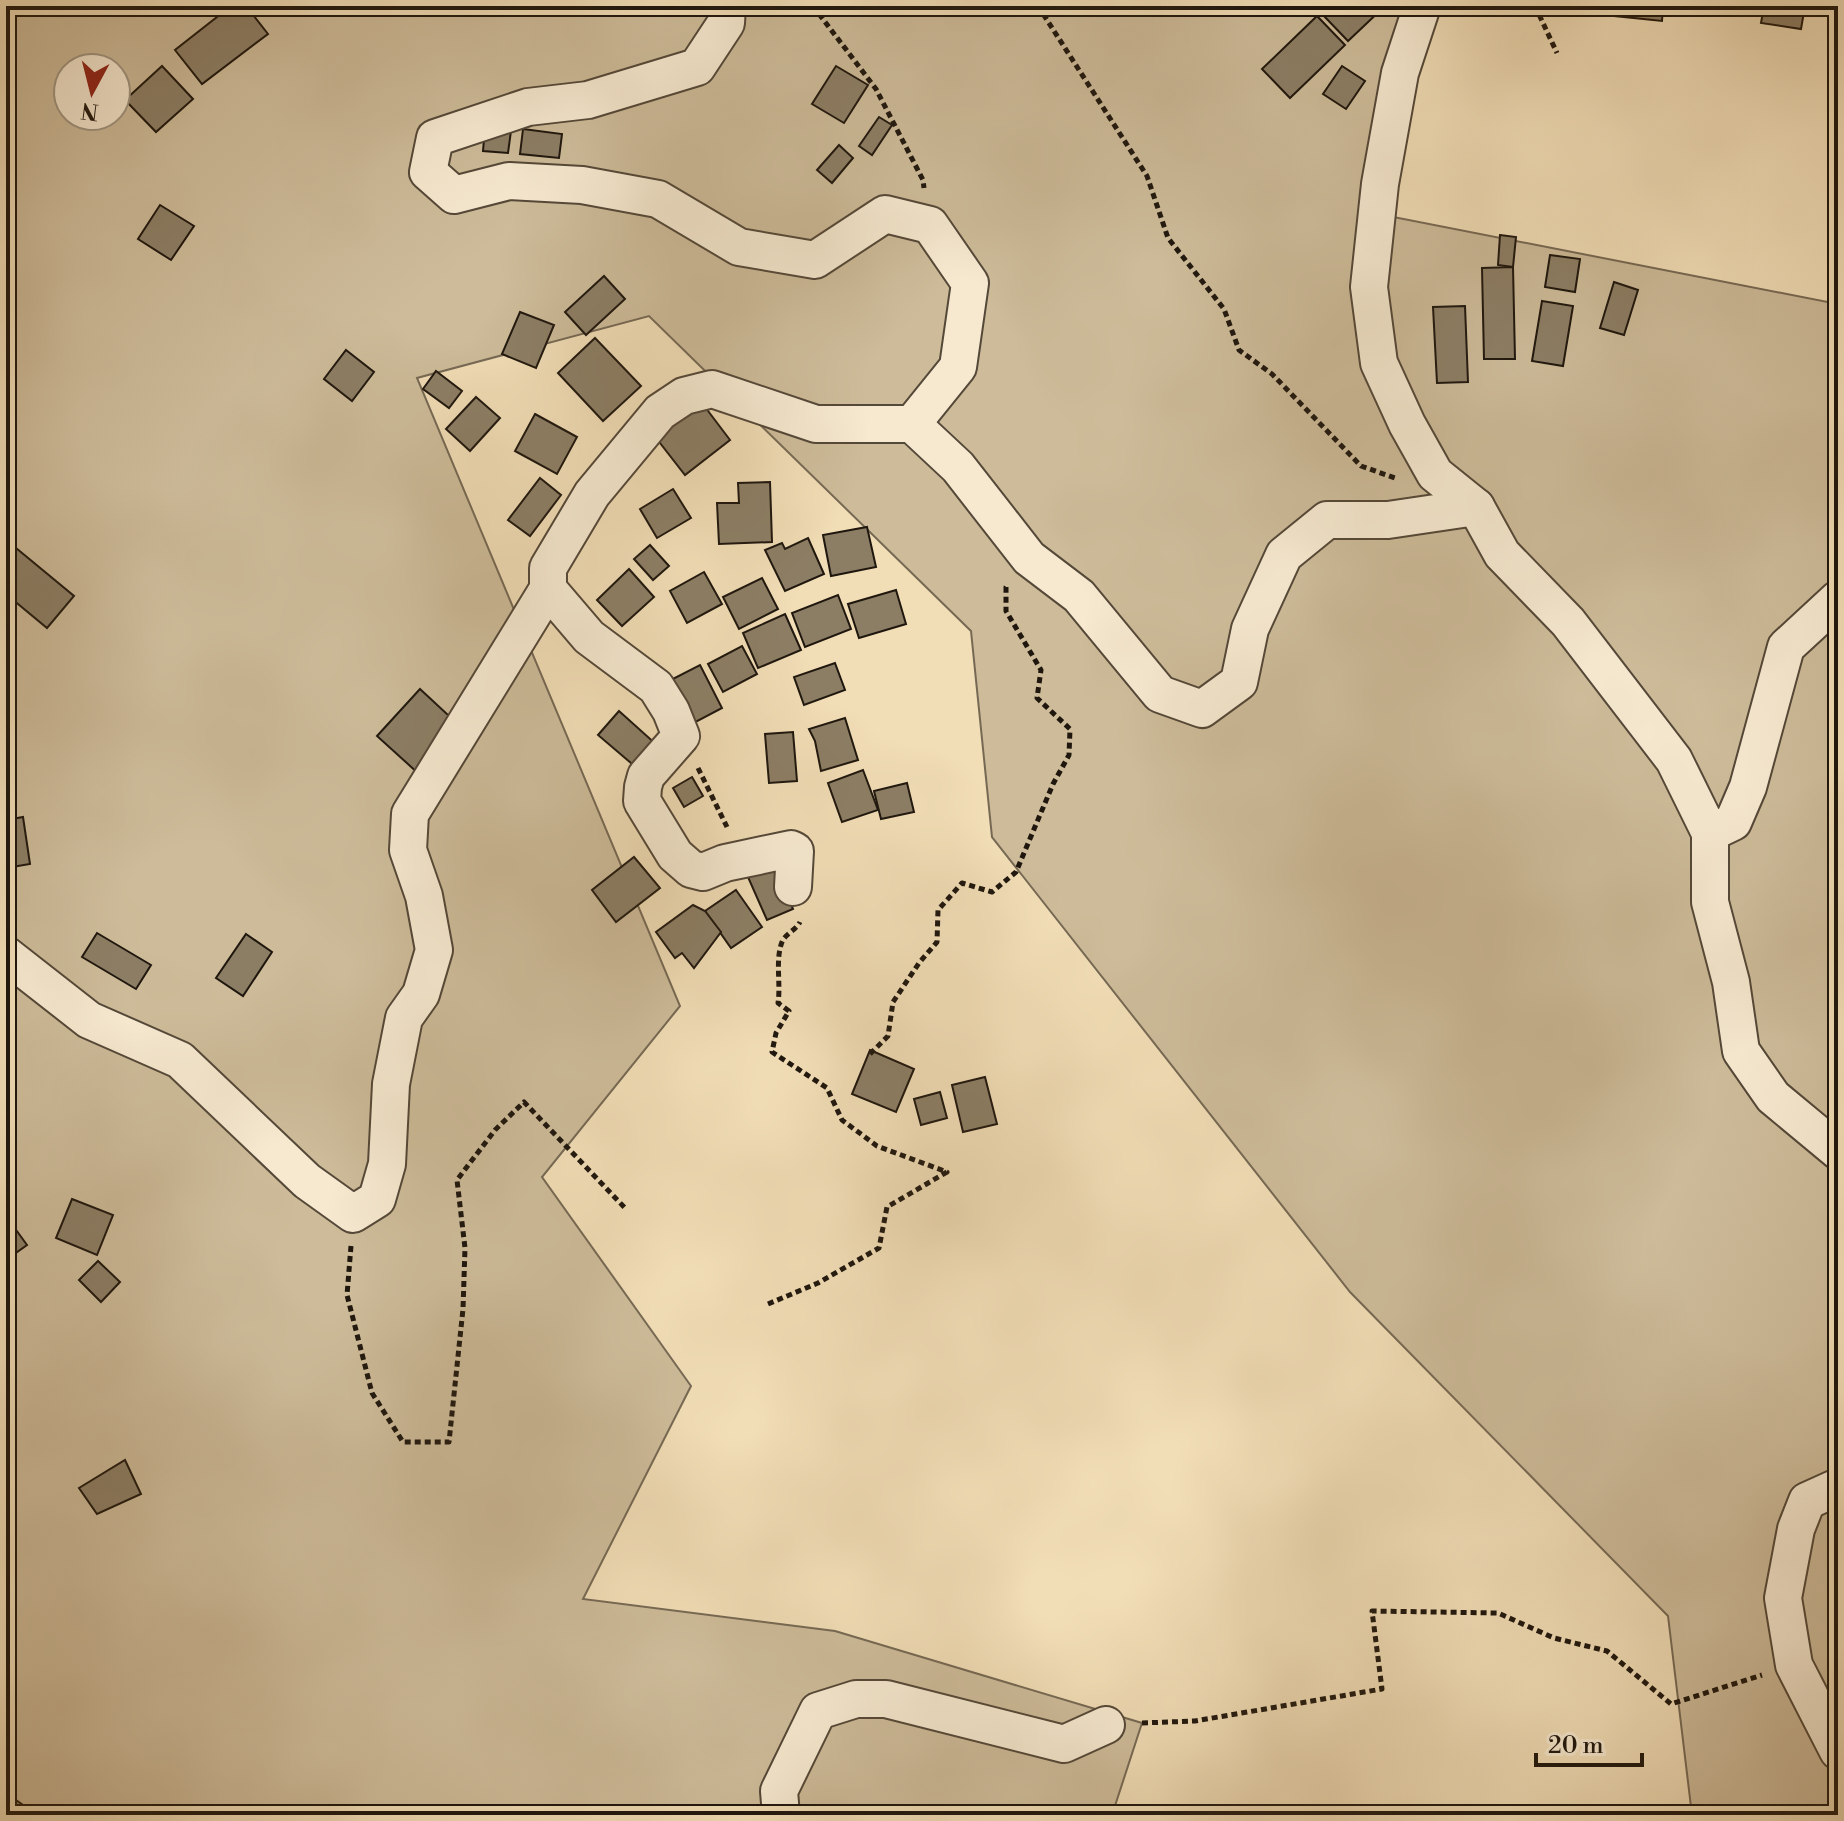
<svg xmlns="http://www.w3.org/2000/svg" width="1844" height="1821" font-family="'Libre Bodoni',serif">
<style>
.green{fill:#cdbb99;stroke:#766954;stroke-width:2;fill-rule:evenodd}
.building{fill:#8c7e65;stroke:#1f170e;stroke-width:2}
.lines{fill:none;stroke-linecap:round;stroke-linejoin:round}
.minor-casing{stroke:#544838;stroke-width:40}
.path{stroke:#1f170e;stroke-width:5;stroke-dasharray:6 4;stroke-linecap:butt}
.minor{stroke:#f6e9d0;stroke-width:36}
</style>
<rect width="100%" height="100%" fill="#f1ddb6"/>
<filter id="stains"><feTurbulence type="fractalNoise" baseFrequency=".0025" numOctaves="4"/><feColorMatrix values="0 0 0 0 .2 0 0 0 0 .09 0 0 0 0 .02 0 0 0 .5 -.17"/></filter>
<radialGradient id="worn" r=".72"><stop offset=".6" stop-color="#630" stop-opacity="0"/><stop offset="1" stop-color="#630" stop-opacity=".3"/></radialGradient>
<path class="green" d="M6,6H1428L1378,214L1838,304V1815H1692L1668,1616L1350,1292L992,837L971,631L649,316L417,378L680,1006L542,1177L691,1386L583,1599L835,1631L1142,1723L1112,1815H6ZM68,68H116V116H68Z"/>
<g class="building">
<path d="M217,6H246L268,34L202,84L175,50L222,13Z"/>
<path d="M1330,6H1385L1348,41L1322,14Z"/>
<path d="M1606,6H1663L1662,21L1605,15Z"/>
<path d="M1764,6H1805L1801,29L1761,23Z"/>
<path d="M1317,16L1345,45L1290,98L1262,69Z"/>
<path d="M162,66L193,99L156,132L125,100Z"/>
<path d="M836,66L868,85L844,123L812,104Z"/>
<path d="M1342,66L1365,81L1346,109L1323,94Z"/>
<path d="M879,117L892,125L872,155L859,146Z"/>
<path d="M485,128L511,131L508,153L483,151Z"/>
<path d="M523,129L562,134L559,158L520,154Z"/>
<path d="M839,145L853,158L832,183L817,170Z"/>
<path d="M160,205L194,226L171,260L138,239Z"/>
<path d="M1500,235L1516,237L1513,267L1498,265Z"/>
<path d="M1550,255L1580,259L1575,292L1545,287Z"/>
<path d="M1513,267L1515,359H1484L1482,268Z"/>
<path d="M604,276L625,299L586,335L565,312Z"/>
<path d="M1614,282L1638,290L1624,335L1600,328Z"/>
<path d="M1542,301L1573,306L1563,366L1532,361Z"/>
<path d="M1465,306L1468,382L1437,383L1433,307Z"/>
<path d="M520,312L554,325L536,368L502,354Z"/>
<path d="M595,338L641,386L603,421L558,373Z"/>
<path d="M346,350L374,372L352,401L324,379Z"/>
<path d="M436,371L462,391L449,408L423,389Z"/>
<path d="M476,397L500,418L470,451L446,429Z"/>
<path d="M699,399L730,440L685,475L653,434Z"/>
<path d="M535,414L577,437L557,474L515,451Z"/>
<path d="M540,478L561,495L530,536L508,520Z"/>
<path d="M770,482L772,542L719,544L717,503H739L738,483Z"/>
<path d="M673,489L691,518L657,538L640,509Z"/>
<path d="M867,527L876,567L831,576L823,535Z"/>
<path d="M808,538L824,574L785,591L765,550L782,543L785,549Z"/>
<path d="M650,545L669,566L653,580L634,559Z"/>
<path d="M16,548L74,596L47,628L6,594V560Z"/>
<path d="M629,569L654,597L622,626L597,600Z"/>
<path d="M704,572L722,604L687,623L670,591Z"/>
<path d="M762,578L778,609L739,629L723,597Z"/>
<path d="M896,590L906,624L859,638L848,604Z"/>
<path d="M838,595L851,629L805,647L792,613Z"/>
<path d="M785,614L801,650L758,668L743,633Z"/>
<path d="M742,646L757,674L723,692L708,664Z"/>
<path d="M835,663L845,690L804,705L794,677Z"/>
<path d="M700,665L722,708L688,726L665,683Z"/>
<path d="M420,689L462,728L419,774L377,736Z"/>
<path d="M619,711L658,746L638,769L598,735Z"/>
<path d="M845,718L858,760L821,771L815,741L809,729Z"/>
<path d="M793,732L797,781L769,783L765,734Z"/>
<path d="M863,770L878,810L842,822L828,783Z"/>
<path d="M692,777L703,796L684,807L673,788Z"/>
<path d="M907,783L914,812L881,819L874,791Z"/>
<path d="M23,817L30,864L6,868V820Z"/>
<path d="M634,857L660,888L616,922L592,890Z"/>
<path d="M771,857L793,909L767,920L744,868Z"/>
<path d="M736,890L762,927L731,948L705,911Z"/>
<path d="M693,905L705,911L721,932L694,968L682,953L675,958L656,932Z"/>
<path d="M97,933L151,965L136,989L82,957Z"/>
<path d="M246,934L272,952L243,996L216,978Z"/>
<path d="M870,1050L914,1069L896,1112L852,1094Z"/>
<path d="M985,1077L997,1124L963,1132L952,1085Z"/>
<path d="M940,1092L947,1118L921,1125L914,1099Z"/>
<path d="M72,1199L113,1215L97,1255L56,1238Z"/>
<path d="M6,1216L27,1245L6,1260Z"/>
<path d="M98,1261L120,1282L101,1302L79,1280Z"/>
<path d="M125,1460L141,1494L97,1514L79,1488Z"/>
<path d="M6,1793L33,1812L31,1815H6Z"/>
</g>
<g class="lines">
<defs>
<g id="minor">
<path d="M727,6L726,23L697,67L588,100L528,107L435,138L428,172L454,195L509,181L582,185L658,199L739,247L815,260L885,214L930,225L970,283L958,367L912,424"/>
<path d="M1476,507L1502,554L1568,622L1674,760L1710,833V902L1731,982L1741,1051L1773,1097L1838,1151"/>
<path d="M548,589L589,637L656,687L671,711L681,736L646,776L643,787L642,801L675,855L691,869L703,872L725,863L791,849L795,851L793,887"/>
<path d="M1710,833L1733,822L1748,787L1786,647L1838,599"/>
<path d="M6,955L89,1020L180,1060L307,1181L353,1214L377,1199L387,1164L391,1084L404,1018L421,994L434,950L424,896L408,850L410,814L548,589V568L592,494L660,412L684,396L712,389L816,424H912L958,467L1029,558L1079,596L1160,694L1202,709L1239,682L1250,629L1284,555L1327,520H1388L1476,507L1435,474L1407,424L1379,363L1369,287L1380,184L1400,73L1422,6"/>
<path d="M1838,1487L1807,1501L1796,1529L1783,1598L1794,1665L1838,1751"/>
<path d="M781,1815L779,1791L818,1711L856,1699H886L1064,1744L1106,1725"/>
</g>
</defs>
<use href="#minor" class="minor-casing"/>
<g class="path">
<path d="M813,6L876,89L923,180L924,188"/>
<path d="M1038,6L1147,176L1168,238L1224,309L1239,350L1272,374L1361,466L1395,478"/>
<path d="M1535,6L1557,53"/>
<path d="M698,768L727,827"/>
<path d="M870,1054L888,1036L893,1002L919,963L937,942L938,910L962,883L992,892L1016,872L1053,784L1069,755L1070,729L1037,698L1041,670L1006,611V587L1008,584"/>
<path d="M351,1246L347,1295L372,1393L403,1442H449L463,1309L465,1248L457,1180L495,1130L524,1102L625,1208"/>
<path d="M768,1304L818,1283L879,1248L887,1207L947,1172L877,1146L842,1120L827,1088L772,1052L776,1033L789,1011L778,1003C781,984 775,960 782,942C785,934 796,930 800,922"/>
<path d="M1142,1723L1195,1721L1382,1689L1372,1611L1498,1613L1554,1638L1607,1651L1671,1704L1762,1675"/>
</g>
<use href="#minor" class="minor"/>
</g>
<rect width="1844" height="1821" fill="none" stroke="#f1ddb6" stroke-width="32"/>
<rect x="8" y="8" width="1828" height="1805" fill="none" stroke="#1f170e" stroke-width="4"/>
<rect x="16" y="16" width="1812" height="1789" fill="none" stroke="#1f170e" stroke-width="2"/>
<g transform="translate(92 92) rotate(187)"><circle r="38" fill="#f6e9d0" stroke="#a09582" stroke-width="2"/>
<path d="M0-6L14 30L0 20L-14 30Z" fill="#8f2418"/>
<text y="-12" font-size="22" font-weight="bold" text-anchor="middle" fill="#1f170e">N</text>
</g>
<path d="M1536 1753v12h106v-12" fill="none" stroke="#1f170e" stroke-width="4"/>
<text x="1548" y="1753" font-size="24" fill="#1f170e" stroke="#f6e9d0" stroke-width="6" paint-order="stroke">20 m</text>
<rect width="100%" height="100%" filter="url(#stains)"/>
<rect width="100%" height="100%" fill="url(#worn)"/>
</svg>
